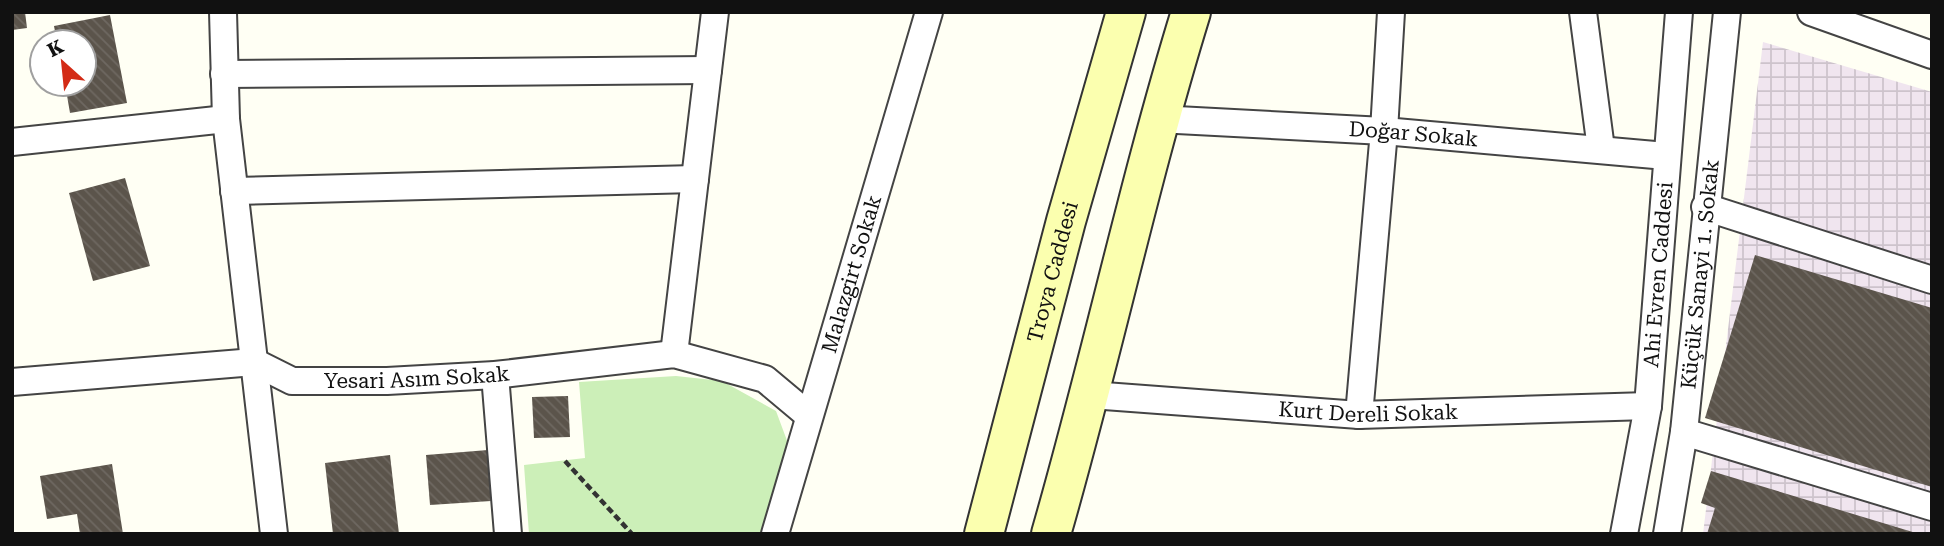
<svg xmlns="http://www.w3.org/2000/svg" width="1944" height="546" font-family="'Roboto Serif',serif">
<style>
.industrial{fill:url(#industrial-grid)}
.park{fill:#ccefb8}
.building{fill:url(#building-back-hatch)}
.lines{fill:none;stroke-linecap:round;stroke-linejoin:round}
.minor-casing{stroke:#444;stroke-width:30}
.secondary-casing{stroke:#333;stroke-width:42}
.path{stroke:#333;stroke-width:4.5;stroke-dasharray:7 3.5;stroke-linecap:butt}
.minor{stroke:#fff;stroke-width:26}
.secondary{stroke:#fbffaf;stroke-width:38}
.labels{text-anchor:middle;stroke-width:7;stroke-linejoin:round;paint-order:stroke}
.street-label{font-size:21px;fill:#111;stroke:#fff}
</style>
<defs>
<pattern id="industrial-grid" width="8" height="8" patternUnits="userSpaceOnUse" patternTransform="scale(1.75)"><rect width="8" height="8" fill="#f0e5ef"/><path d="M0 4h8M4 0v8" fill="none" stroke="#cdc3cc"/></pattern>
<pattern id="building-back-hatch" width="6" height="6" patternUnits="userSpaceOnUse" patternTransform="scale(1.75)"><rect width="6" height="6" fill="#5b544b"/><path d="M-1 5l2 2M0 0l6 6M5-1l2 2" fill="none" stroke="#6e6861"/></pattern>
</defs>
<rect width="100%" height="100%" fill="#fffff4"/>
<path class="industrial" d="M1763,42L1932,92V534H1703Z"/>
<path class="park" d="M676,376L722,381L776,411L789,446L762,534H529L524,465L585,458L579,382Z"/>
<g class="building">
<path d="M12,12H25L27,28L12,30Z"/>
<path d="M110,15L127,103L70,113L65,84H84V42H57L54,26Z"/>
<path d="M125,178L150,266L93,281L69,193Z"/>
<path d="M1755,255L1932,308V487L1705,418Z"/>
<path d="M568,396L570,437L534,438L532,397Z"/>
<path d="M488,450L491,501L430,505L426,455Z"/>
<path d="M390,455L399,534H333L325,463Z"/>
<path d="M112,464L123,534H80L77,514L47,519L40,476Z"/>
<path d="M1711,471L1916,533V534H1707L1715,508L1701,503Z"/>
</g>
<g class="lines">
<defs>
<g id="minor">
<path d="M223,12L226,119L274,534"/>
<path d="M1583,12L1601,149"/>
<path d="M1811,12L1932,55"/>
<path d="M224,74L708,70"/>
<path id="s1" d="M1158,119L1384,131L1666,156"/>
<path d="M12,142L226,119"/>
<path d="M234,191L695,179"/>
<path d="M1705,207L1932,280"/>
<path d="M674,354L715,12"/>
<path d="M495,375L508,534"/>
<path id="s2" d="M12,382L254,362L292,381H387L495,375L674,354L765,379L808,415"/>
<path id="s3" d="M1091,395L1359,415L1648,406"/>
<path d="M1359,415L1384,131L1391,12"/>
<path d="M1684,432L1932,507"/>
<path id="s4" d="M775,534L929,12"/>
<path id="s5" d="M1624,534L1648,406L1679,12"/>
<path id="s6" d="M1667,534L1684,432L1727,12"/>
</g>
<g id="secondary">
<path id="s7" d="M984,534L1066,221L1126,12"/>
<path d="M1051,534C1101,361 1138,184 1191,12"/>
</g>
</defs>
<use href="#minor" class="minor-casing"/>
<use href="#secondary" class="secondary-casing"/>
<path class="path" d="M565,461L632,534"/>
<use href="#minor" class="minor"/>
<use href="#secondary" class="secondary"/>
</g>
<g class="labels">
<g class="street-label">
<text dy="7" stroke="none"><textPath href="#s1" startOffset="256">Doğar Sokak</textPath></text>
<text dy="7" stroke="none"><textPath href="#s7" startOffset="271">Troya Caddesi</textPath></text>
<text dy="7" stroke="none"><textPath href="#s4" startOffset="271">Malazgirt Sokak</textPath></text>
<text dy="7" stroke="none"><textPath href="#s6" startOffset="262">Küçük Sanayi 1. Sokak</textPath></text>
<text dy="7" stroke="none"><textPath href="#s5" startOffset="262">Ahi Evren Caddesi</textPath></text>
<text dy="7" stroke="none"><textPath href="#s2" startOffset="410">Yesari Asım Sokak</textPath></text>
<text dy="7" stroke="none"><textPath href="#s3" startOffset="278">Kurt Dereli Sokak</textPath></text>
</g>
</g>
<rect width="1944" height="546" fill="none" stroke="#111111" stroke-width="28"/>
<g transform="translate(63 63) rotate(333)"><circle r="33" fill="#ffffff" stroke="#a0a0a0" stroke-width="2"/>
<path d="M0-5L12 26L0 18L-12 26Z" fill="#d32b16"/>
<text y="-10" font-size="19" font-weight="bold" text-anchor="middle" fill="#111111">K</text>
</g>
</svg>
